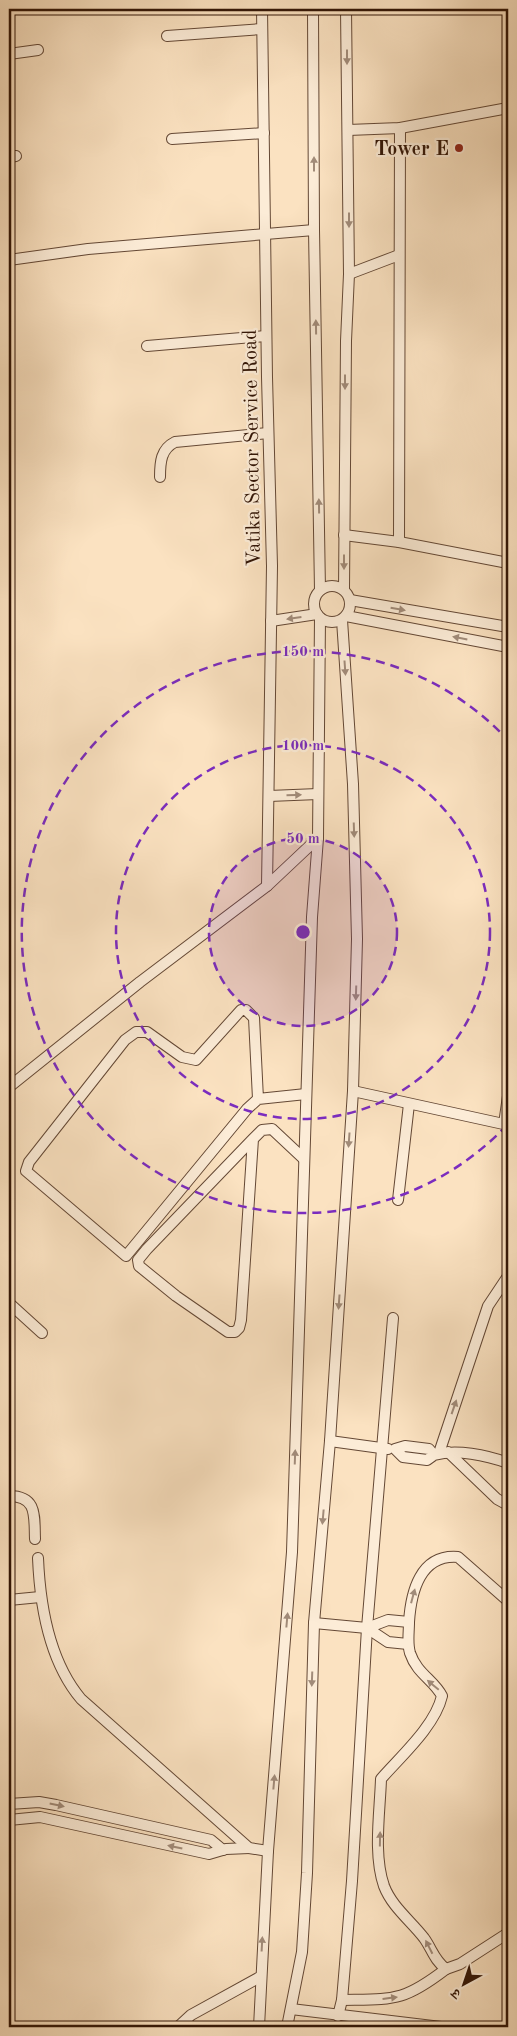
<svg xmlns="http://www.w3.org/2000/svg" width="517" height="2036" font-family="'Old Standard TT','Noto Serif Devanagari',serif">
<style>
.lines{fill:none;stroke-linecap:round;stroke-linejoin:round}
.street-casing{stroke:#644835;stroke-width:12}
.street{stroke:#fcecd7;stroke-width:10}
.oneway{fill:#a18b79}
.ring{fill:none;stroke:#7b2cbf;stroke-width:2.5;stroke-dasharray:9 6}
.poi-dot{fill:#8f2418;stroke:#fcecd7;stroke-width:2}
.labels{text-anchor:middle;stroke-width:4.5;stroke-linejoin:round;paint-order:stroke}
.poi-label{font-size:20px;font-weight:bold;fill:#321506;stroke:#fcecd7;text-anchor:end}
.street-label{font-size:20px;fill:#321506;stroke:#fcecd7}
.centre{fill:#7b2cbf;stroke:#fcecd7;stroke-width:2.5}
.ring-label{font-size:15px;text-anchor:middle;font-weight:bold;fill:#7b2cbf;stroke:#fcecd7;stroke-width:4.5;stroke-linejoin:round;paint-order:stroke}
</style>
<rect width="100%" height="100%" fill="#fbe2c1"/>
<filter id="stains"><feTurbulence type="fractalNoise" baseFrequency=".004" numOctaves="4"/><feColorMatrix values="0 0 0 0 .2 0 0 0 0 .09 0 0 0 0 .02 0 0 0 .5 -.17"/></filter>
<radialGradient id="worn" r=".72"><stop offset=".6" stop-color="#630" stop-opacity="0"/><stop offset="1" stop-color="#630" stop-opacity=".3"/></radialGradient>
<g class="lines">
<defs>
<g id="street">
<path d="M262,9L267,377L272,566L267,886"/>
<path d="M313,9L314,230L320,590"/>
<path d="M167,36L262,29"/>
<path d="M9,54L38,50"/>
<path d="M348,130L400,128L508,108"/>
<path d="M172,139L264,133"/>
<path d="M9,157L16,156"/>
<path d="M9,260L88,249L314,230"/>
<path d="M349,274L399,255"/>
<path d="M147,346L266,336"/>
<path d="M160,477C160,462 161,449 175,442L268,433"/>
<path d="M344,535L399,542L508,563"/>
<path d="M399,542L400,128"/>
<circle cx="332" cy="604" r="18"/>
<path d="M344,590L346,341L349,274L346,9"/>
<path d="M350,600L508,627"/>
<path d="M346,616L508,647"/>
<path d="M271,621L317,614"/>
<path d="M269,796L318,794"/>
<path d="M9,1087L140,982L267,886L318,838"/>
<path d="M353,1091L508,1125"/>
<path d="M258,1099L254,1018L246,1010H241L196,1060L182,1057L147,1032H136L125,1040L29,1162L26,1171L126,1256L247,1109L258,1099L306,1094"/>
<path d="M504,1124L508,1096"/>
<path d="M253,1139L241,1320L239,1328L235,1332H228L176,1296L139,1266L138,1260L147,1249L253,1139L262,1130L272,1129L304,1159"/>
<path d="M398,1200L409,1104"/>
<path d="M9,1303L42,1333"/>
<path d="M330,1441L388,1449"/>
<path d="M448,1452L497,1499L508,1505"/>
<path d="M439,1453L488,1306L508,1276"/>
<path d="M434,1455L427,1460L403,1457L395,1449L405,1446L429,1449L434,1455C457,1449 486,1455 508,1463"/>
<path d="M9,1496C38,1496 34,1517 35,1539"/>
<path d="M38,1558C40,1606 49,1661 81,1699L249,1848L268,1851"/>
<path d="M9,1600L40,1597"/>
<path d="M508,1601L458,1557C420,1554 411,1592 409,1622C409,1633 407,1643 410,1653C417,1674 434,1680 442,1696C435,1726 401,1756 381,1779C380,1812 373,1854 384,1886C392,1907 411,1921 424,1938C432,1949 434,1960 446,1969L460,1964L508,1933"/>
<path d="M314,1623L367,1628"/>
<path d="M408,1644L388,1642L367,1628L388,1620L409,1622"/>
<path d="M9,1804L39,1802L56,1805L211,1840L223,1850"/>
<path d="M9,1820L40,1817L209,1854L226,1849L249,1848"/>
<path d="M342,2000C394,1999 403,2002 446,1969"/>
<path d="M291,2009L441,2027"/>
<path d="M338,2016L342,2000L352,1881L367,1628L393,1318"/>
<path d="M178,2027L191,2015L260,1977"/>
<path d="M259,2027L268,1851L292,1552L312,917L318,838L320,618"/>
<path d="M287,2027L302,1952L307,1873L314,1623L330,1441L353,1091L357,939L353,784L342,620"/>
</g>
</defs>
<use href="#street" class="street-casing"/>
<use href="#street" class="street"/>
</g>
<defs><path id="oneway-solid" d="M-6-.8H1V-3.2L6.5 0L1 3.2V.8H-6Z" transform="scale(1.25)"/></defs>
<g class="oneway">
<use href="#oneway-solid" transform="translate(347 57) rotate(90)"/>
<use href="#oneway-solid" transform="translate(314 164) rotate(-90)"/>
<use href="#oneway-solid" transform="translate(349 220) rotate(90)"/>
<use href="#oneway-solid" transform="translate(316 327) rotate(-91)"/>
<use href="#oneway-solid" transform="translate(345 382) rotate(90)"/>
<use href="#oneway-solid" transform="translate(319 506) rotate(-91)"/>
<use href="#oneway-solid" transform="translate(344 562) rotate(90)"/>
<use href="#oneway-solid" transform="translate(398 609) rotate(10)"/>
<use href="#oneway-solid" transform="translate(294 618) rotate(172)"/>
<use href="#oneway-solid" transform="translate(460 638) rotate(-169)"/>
<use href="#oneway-solid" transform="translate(345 668) rotate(86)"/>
<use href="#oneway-solid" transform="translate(294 795) rotate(-2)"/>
<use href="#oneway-solid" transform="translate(354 830) rotate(88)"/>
<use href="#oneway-solid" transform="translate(356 993) rotate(92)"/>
<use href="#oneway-solid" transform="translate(349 1140) rotate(94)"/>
<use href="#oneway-solid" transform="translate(339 1302) rotate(94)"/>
<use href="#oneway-solid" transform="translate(454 1407) rotate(-71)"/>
<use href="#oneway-solid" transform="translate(295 1457) rotate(-88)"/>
<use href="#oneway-solid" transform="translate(323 1517) rotate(95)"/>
<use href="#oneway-solid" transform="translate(413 1596) rotate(-75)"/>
<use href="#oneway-solid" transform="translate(287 1620) rotate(-85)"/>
<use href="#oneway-solid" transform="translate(312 1679) rotate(92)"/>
<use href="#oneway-solid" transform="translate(433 1685) rotate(-140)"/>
<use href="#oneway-solid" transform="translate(274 1782) rotate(-85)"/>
<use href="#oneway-solid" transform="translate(57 1805) rotate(12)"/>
<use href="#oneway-solid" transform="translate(380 1839) rotate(-89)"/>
<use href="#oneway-solid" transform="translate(175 1847) rotate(-168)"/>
<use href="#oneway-solid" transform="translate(262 1944) rotate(-87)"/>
<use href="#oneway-solid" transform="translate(429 1947) rotate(-117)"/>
<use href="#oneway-solid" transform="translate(390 1998) rotate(-7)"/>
</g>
<circle cx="303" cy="932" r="94" fill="#7b2cbf" fill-opacity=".12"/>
<g class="ring">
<circle cx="303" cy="932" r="94"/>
<circle cx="303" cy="932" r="187"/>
<path d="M507 1125A281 281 0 1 1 507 739"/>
</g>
<circle class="poi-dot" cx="459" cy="148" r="5"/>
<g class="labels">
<g class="poi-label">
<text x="449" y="155">Tower E</text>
</g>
<g class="street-label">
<text transform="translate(251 448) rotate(-91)" y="7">Vatika Sector Service Road</text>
</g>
</g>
<circle cx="303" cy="932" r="8" class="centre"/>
<g class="ring-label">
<text x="303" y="656">150 m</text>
<text x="303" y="750">100 m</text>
<text x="303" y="843">50 m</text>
</g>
<rect width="517" height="2036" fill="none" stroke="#fbe2c1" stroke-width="30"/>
<rect x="10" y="10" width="497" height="2016" fill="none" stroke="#321506" stroke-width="2.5"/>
<rect x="15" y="15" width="487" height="2006" fill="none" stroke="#321506"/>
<g transform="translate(464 1984) rotate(220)" stroke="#fcecd7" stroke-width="4" paint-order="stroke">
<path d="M0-4L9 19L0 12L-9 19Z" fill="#321506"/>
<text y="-8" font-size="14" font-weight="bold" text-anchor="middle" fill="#321506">उ</text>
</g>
<rect width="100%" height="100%" filter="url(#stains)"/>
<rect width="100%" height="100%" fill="url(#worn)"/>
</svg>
